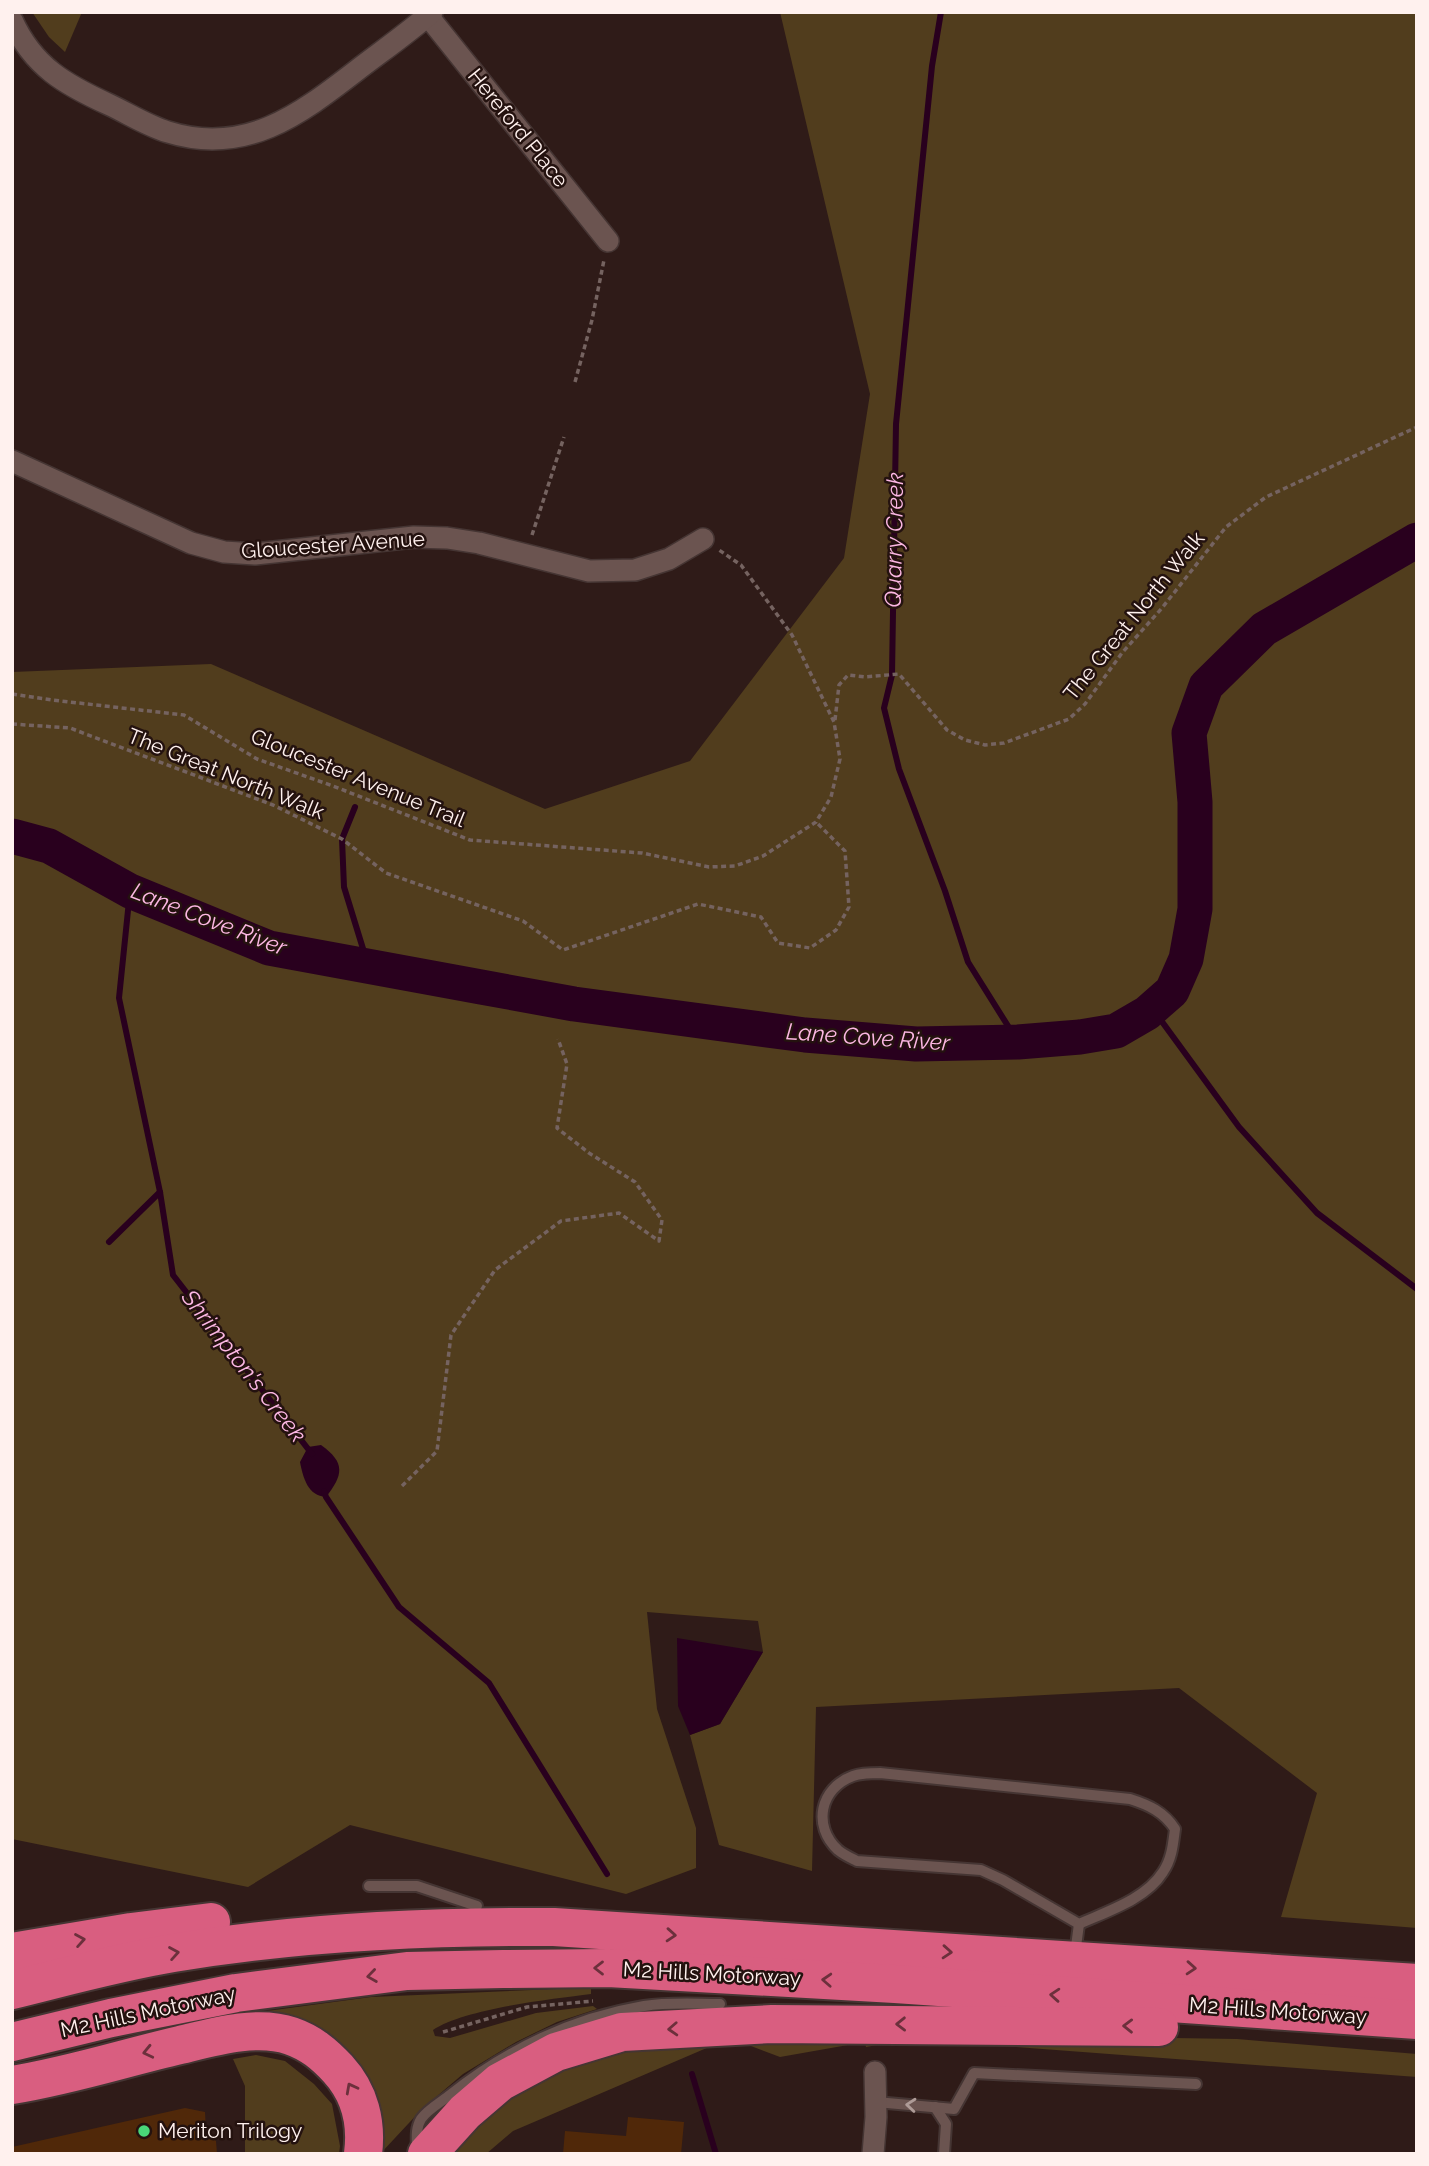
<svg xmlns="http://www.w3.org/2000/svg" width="1429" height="2166" font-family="Raleway,sans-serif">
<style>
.green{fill:#513d1d}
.water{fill:#29001e}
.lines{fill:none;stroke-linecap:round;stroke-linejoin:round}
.stream{stroke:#29001e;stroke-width:6}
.river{stroke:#29001e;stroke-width:35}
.building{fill:#502809}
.lane-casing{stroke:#453533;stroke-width:14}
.street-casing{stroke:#453533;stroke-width:24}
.highway-casing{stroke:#453533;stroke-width:42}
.path{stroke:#756360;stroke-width:3.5;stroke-dasharray:5 3.5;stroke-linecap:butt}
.lane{stroke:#6b5450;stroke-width:10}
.street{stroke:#6b5450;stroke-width:21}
.highway{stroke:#d95e80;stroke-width:38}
.oneway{stroke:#6c303c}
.oneway2{stroke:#ae9b97}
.poi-dot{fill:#49d778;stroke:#24120f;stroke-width:2.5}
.labels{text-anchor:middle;stroke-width:5;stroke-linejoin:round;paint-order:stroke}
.street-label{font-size:21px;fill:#fff1ee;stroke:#24120f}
.poi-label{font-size:21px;fill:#fff1ee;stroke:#24120f;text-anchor:start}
.water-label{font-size:23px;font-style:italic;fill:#fcb7e3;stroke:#24120f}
</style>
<rect width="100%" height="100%" fill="#2f1b18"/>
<g class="green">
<path d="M32,12H82L65,52L49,37Z"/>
<path d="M780,12H1417V1928L1281,1917L1317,1793L1179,1688L816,1707L812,1871L719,1845L690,1735L720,1724L763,1652L758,1621L647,1612L657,1709L696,1828V1868L626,1894L350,1825L248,1887L12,1839V672L211,664L545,809L690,761L844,558L870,394Z"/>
<path d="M556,1989H591V1994C551,1999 464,2009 433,2030L435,2036L450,2038L536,2013L593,2006L597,2009L557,2022L516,2042L463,2074L422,2109L381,2153L377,2124L253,2013L371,1997Z"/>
<path d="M731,2033L928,2034L1237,2039L1417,2054V2077L910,2039L866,2047L865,2042L780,2057L730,2038L513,2131L486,2154H455C498,2100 556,2061 624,2046C659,2039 695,2037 731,2033Z"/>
<path d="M256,2055L285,2061L314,2084L332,2104L340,2146L339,2154H245V2086L233,2059Z"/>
</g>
<g class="water">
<path d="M321,1445C346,1463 343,1475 326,1497C308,1496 303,1478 300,1462L308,1447Z"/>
<path d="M677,1638L763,1652L720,1724L690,1735L678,1706Z"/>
</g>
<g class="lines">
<g class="stream">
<path d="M941,12L932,66L896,424L892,675L884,708L899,769L945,891L968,962L1018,1042"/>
<path d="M355,807L342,839L344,887L368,965"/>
<path d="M130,891L119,998L160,1192L173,1275L312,1454"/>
<path d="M1152,1008L1239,1127L1317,1213L1417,1289"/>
<path d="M109,1242L160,1192"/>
<path d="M324,1491L326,1497L399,1607L489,1683L607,1874"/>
<path d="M692,2074L716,2154"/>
</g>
<path class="river" d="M12,836L49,846L130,891L269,948L481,987L574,1004L805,1035L916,1044L1018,1042L1080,1037L1116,1031L1147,1013L1172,991L1186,959L1195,909V802L1189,733L1206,686L1264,629L1417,540"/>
</g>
<g class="building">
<path d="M185,2108L205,2112L206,2131L216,2141L217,2154H12V2147Z"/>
<path d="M628,2117L684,2122L681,2154H563L565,2131L626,2136Z"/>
</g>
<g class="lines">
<defs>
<g id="lane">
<path d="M880,1773L1130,1799C1149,1805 1164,1812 1175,1829C1173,1844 1172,1859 1163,1872C1146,1899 1108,1911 1079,1924L1003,1880L981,1870L857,1861C851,1858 844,1855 838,1850C812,1826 820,1788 853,1776C861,1773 871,1773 880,1773Z"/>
<path d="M369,1886H417L477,1906"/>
<path d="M1075,1954L1079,1924"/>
<path d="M876,2102L954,2109L974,2073L1196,2084"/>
<path d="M935,2107L946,2124L944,2154"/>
<path d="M417,2151C417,2140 415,2129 421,2119C427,2110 441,2102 450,2095C506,2050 573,2018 644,2006C669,2002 695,2004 720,2004"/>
</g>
<g id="street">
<path d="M428,16L608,241"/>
<path d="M12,20C33,67 66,85 110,105C129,114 148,126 168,132C245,156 299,115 356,71C382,51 408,33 432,12"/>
<path d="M12,461L191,543L224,552L255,554L414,537L447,538L479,543L589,571L635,570L669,559L703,539"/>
<path d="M873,2154L876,2117L875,2072"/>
</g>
<g id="highway">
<path d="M12,1952L131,1932L211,1922"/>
<path d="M12,1990C65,1977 119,1962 173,1953C299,1932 426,1926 554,1927L1417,1983"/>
<path d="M12,2042L111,2018L236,1993L407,1971L503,1969L608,1968L895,1984L1417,2020"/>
<path d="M12,2085C69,2076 124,2058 180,2045C213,2037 257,2024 291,2036C311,2043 324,2054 338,2069C360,2093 367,2123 363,2154"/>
<path d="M427,2154L465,2112L500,2082L556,2052L622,2032L772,2024L1159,2027"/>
</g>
</defs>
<use href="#lane" class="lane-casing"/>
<use href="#street" class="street-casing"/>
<use href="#highway" class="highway-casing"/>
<g class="path">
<path d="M575,382L592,320L604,260"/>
<path d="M532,535L564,437"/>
<path d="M12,694L52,700L184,715L257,759L333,786L470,840L642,853L709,867L735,866L763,856L816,822L831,797L840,759L834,722L792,635L741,565L719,550"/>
<path d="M835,720L839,685L848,675L865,677L899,674L947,730L965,740L985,745L1004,743L1069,719L1085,704L1122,653L1162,608L1226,527L1266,497L1417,427"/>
<path d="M12,724L70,728L273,805L342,839L386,873L523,921L563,950L698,904L761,917L778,943L810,948L836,930L849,907L845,851L816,822"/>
<path d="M402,1486L437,1451L451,1335L495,1270L561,1221L619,1213L659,1241L662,1220L635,1182L589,1153L557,1128L567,1064L558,1039"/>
<path d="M443,2032L527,2007L593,2001"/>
</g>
<use href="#lane" class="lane"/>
<use href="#street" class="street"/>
<use href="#highway" class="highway"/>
</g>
<defs><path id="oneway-chevron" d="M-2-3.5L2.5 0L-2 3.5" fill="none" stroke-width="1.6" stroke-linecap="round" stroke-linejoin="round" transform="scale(1.75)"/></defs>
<g class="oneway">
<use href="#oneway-chevron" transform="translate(671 1935) rotate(4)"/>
<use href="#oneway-chevron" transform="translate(80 1940) rotate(-10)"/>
<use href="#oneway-chevron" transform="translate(947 1952) rotate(4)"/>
<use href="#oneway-chevron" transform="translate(174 1953) rotate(-10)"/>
<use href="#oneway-chevron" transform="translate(599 1968) rotate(180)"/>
<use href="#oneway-chevron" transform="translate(1191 1968) rotate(4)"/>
<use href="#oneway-chevron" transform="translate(372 1976) rotate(172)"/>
<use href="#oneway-chevron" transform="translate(827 1980) rotate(-177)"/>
<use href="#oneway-chevron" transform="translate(1055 1995) rotate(-176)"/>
<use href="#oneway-chevron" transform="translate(901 2024) rotate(179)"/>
<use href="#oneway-chevron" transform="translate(1128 2026) rotate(-179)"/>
<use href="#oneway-chevron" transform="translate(673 2029) rotate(177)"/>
<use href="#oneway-chevron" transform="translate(148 2052) rotate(167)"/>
<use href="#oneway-chevron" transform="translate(351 2088) rotate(-118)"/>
</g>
<use class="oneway2" href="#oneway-chevron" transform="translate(911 2105) rotate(-175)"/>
<circle class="poi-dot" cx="144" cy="2131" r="7"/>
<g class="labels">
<g class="street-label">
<text transform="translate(518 128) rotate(51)" y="7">Hereford Place</text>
<text transform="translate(333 545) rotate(-4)" y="7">Gloucester Avenue</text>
<text transform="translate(1134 616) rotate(-51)" y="7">The Great North Walk</text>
<text transform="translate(226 774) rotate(22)" y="7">The Great North Walk</text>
<text transform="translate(358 778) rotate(22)" y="7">Gloucester Avenue Trail</text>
<text transform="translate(712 1974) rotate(3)" y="7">M2 Hills Motorway</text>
<text transform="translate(1278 2011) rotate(4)" y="7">M2 Hills Motorway</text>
<text transform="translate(148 2012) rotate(-12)" y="7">M2 Hills Motorway</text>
</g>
<g class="poi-label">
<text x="158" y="2138">Meriton Trilogy</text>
</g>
<g class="water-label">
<text transform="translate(894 540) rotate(-89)" y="8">Quarry Creek</text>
<text transform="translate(209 919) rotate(21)" y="8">Lane Cove River</text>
<text transform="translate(868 1037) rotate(4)" y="8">Lane Cove River</text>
<text transform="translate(244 1366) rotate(52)" y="8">Shrimpton's Creek</text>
</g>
</g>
<rect width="1429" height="2166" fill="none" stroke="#fff1ee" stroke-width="28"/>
</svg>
